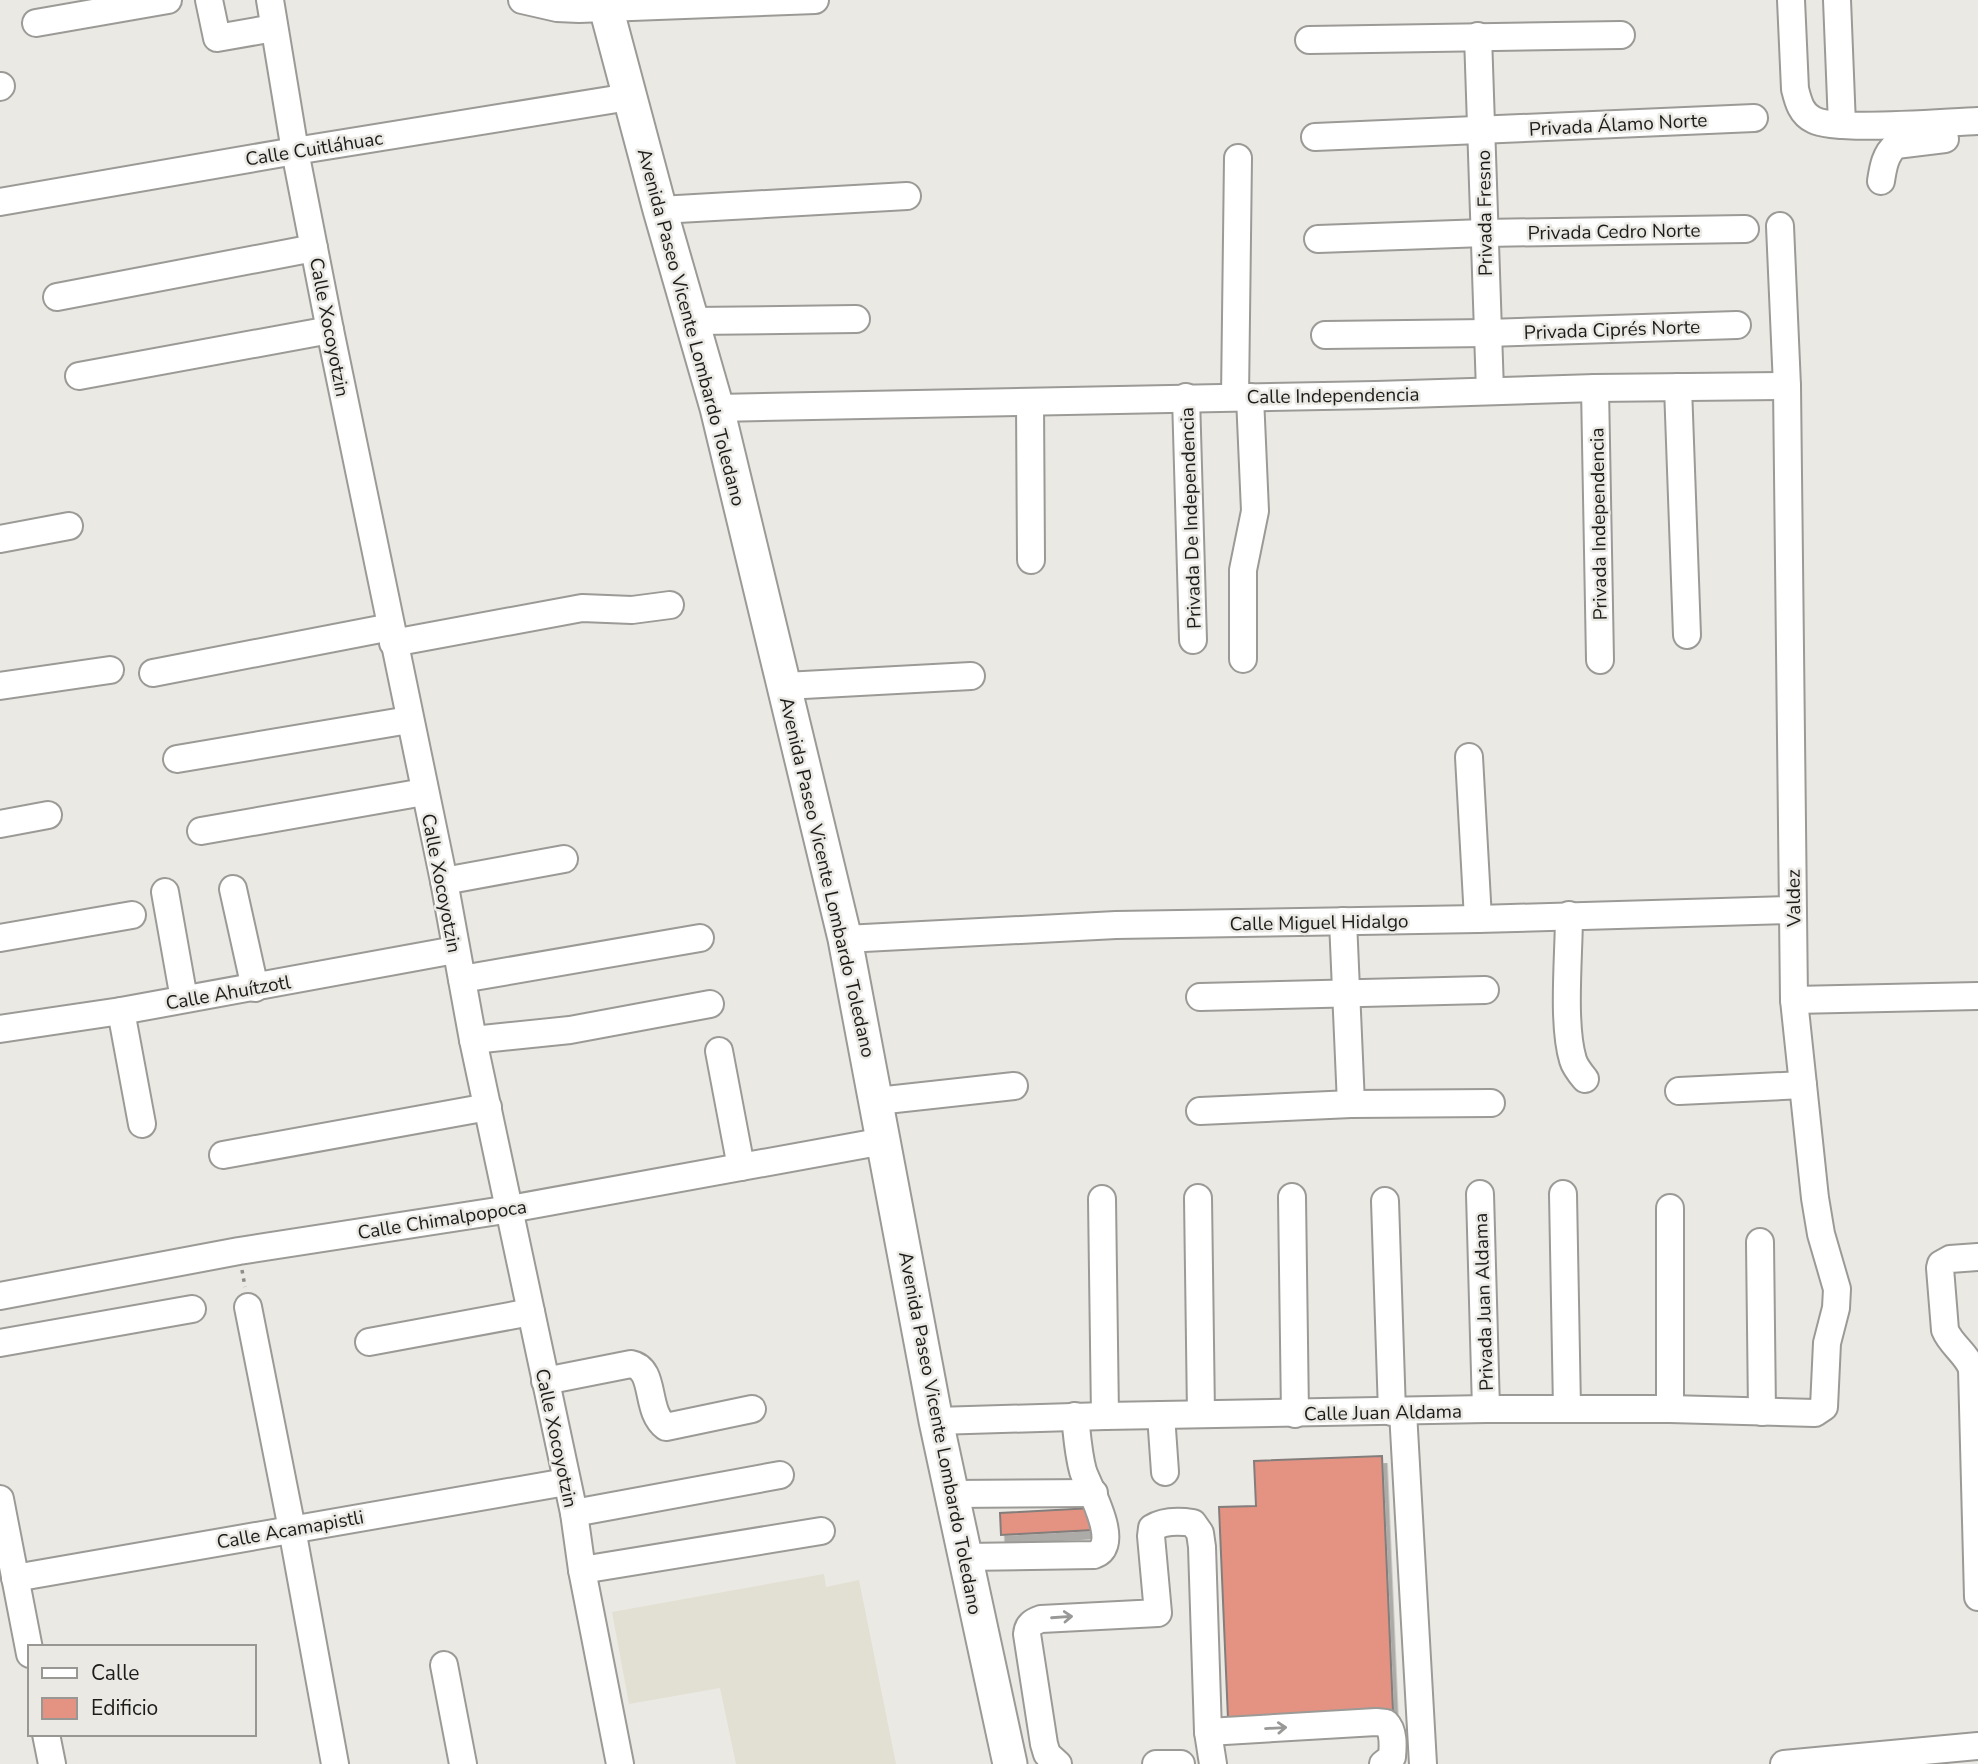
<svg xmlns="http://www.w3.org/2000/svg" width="1978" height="1764" font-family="'Nunito Sans',sans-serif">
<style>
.built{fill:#e2dfd3}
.building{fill:#e49382;stroke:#837e7c;stroke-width:2;filter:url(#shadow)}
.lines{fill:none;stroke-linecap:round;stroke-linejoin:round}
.minor-casing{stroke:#9b9a96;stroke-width:30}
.major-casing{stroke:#9b9a96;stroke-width:37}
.path{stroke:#8e8d89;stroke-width:3.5;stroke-dasharray:3.5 5;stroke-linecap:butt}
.minor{stroke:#fff;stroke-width:26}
.major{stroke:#fff;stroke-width:33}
.oneway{stroke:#999998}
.labels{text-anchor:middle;stroke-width:5;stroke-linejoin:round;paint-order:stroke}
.street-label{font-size:19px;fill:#1c1c1a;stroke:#ebe9e4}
</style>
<defs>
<filter id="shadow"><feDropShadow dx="4.5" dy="8" stdDeviation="0" flood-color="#0004"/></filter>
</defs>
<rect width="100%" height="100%" fill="#ebe9e4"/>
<path class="built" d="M824,1574L826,1587L859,1580L896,1764H736L720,1688L629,1704L612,1612Z"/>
<g class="building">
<path d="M1382,1456L1393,1712L1228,1719L1219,1507L1256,1506L1254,1461Z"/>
<path d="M1092,1508L1093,1530L1001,1535L1000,1513Z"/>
</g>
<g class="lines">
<defs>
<g id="minor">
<path d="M209,0L217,38L274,28"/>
<path d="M270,0L295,151L330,330L444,881L473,1040L574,1513L582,1570L620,1764"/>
<path d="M522,0L557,8L579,9L815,0"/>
<path d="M1791,0L1795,89C1798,101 1801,114 1814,120C1837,132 1946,122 1978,121"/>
<path d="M1837,0L1842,125"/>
<path d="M36,23L168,0"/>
<path d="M1478,36L1490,391"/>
<path d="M1309,40L1621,35"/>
<path d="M0,87L1,86"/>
<path d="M1315,137L1754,118"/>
<path d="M1881,181C1883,168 1885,154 1896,145L1945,139"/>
<path d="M0,202L295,151L629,97"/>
<path d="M660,210L907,196"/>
<path d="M1318,239L1484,233L1745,229"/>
<path d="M57,297L314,248"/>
<path d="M693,321L856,319"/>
<path d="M1325,335L1487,333L1737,325"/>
<path d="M79,376L330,330"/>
<path d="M1678,387L1687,635"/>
<path d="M1595,388L1600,660"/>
<path d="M1186,397L1193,640"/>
<path d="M1235,397L1238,158"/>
<path d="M1030,402L1031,560"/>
<path d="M717,408L1376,395L1595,388L1787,386"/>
<path d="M0,539L69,526"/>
<path d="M393,643L582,608L632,610L670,605"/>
<path d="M1243,659V570L1255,511L1250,397"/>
<path d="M153,673L391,627"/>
<path d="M0,686L110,670"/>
<path d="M785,686L971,676"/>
<path d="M1469,757L1478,919"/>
<path d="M177,759L409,720"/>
<path d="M0,824L48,815"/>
<path d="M201,831L424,792"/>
<path d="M444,881L564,859"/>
<path d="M233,889L255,988"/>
<path d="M165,892L184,999"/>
<path d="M1569,915C1569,955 1562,1024 1573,1060C1575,1067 1580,1073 1585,1079"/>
<path d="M1343,921L1351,1104"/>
<path d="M0,938L132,915"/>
<path d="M845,939L1116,925L1478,919L1792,910"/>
<path d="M462,979L700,938"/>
<path d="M1200,997L1485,990"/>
<path d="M1794,1000L1978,996"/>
<path d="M121,1011L142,1124"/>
<path d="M0,1029L121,1011L455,950"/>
<path d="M473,1040L570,1030L710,1004"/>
<path d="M719,1051L741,1167"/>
<path d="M1679,1091L1803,1085"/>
<path d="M877,1101L1014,1086"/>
<path d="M1200,1111L1351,1104L1491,1103"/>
<path d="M223,1155L488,1107"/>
<path d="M1480,1194L1486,1409"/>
<path d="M1563,1194L1567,1408"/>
<path d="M1292,1197L1295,1414"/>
<path d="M1198,1198L1201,1414"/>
<path d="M1102,1199L1105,1416"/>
<path d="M1385,1201L1392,1412"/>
<path d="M1760,1242L1762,1412"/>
<path d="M1978,1257L1950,1259L1941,1264L1940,1268L1945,1330C1951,1345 1967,1354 1972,1369L1978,1597"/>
<path d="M0,1296L239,1251L510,1209L884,1141"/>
<path d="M248,1307L292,1529L335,1764"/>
<path d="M369,1342L531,1312"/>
<path d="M0,1343L192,1309"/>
<path d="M545,1381L631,1364C657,1369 644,1411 666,1427L752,1409"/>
<path d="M1670,1409V1208"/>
<path d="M1403,1412L1423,1764"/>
<path d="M1161,1415L1165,1472"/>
<path d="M936,1421L1105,1416L1486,1409H1670L1815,1413L1824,1407L1827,1343L1836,1308L1837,1289L1821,1234L1815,1198L1794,1000L1787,386L1780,226"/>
<path d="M951,1494L1094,1493"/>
<path d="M0,1499L30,1654"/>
<path d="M574,1513L780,1475"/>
<path d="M964,1557L1094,1555C1123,1546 1088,1487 1083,1471C1078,1453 1077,1434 1075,1416"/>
<path d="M582,1570L821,1531"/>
<path d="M15,1578L566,1482"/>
<path d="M444,1665L463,1764"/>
<path d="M1208,1732L1376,1722L1386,1723C1394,1731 1393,1746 1392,1757L1383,1764"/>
<path d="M46,1734L52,1764"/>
<path d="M1058,1764L1047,1754L1044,1744L1027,1634C1028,1624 1033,1622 1041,1619L1158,1613L1151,1536L1152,1528C1163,1521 1180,1521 1193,1523L1200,1533L1202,1547L1208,1732L1213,1764"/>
<path d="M1156,1764H1181"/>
<path d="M1784,1764L1978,1746"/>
</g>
<path id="major" d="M604,0L660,210L717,408L845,939L936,1421L1010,1764"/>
</defs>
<use href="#minor" class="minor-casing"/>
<use href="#major" class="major-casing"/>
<path class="path" d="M242,1270L245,1287"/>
<use href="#minor" class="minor"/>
<use href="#major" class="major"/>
</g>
<defs><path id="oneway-shaft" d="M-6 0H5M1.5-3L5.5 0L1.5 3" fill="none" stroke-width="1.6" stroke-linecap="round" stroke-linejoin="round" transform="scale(1.75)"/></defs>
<g class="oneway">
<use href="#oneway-shaft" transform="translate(1062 1617) rotate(-4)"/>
<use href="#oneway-shaft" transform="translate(1276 1728) rotate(-3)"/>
</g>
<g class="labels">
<g class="street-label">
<text transform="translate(1618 124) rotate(-3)" y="7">Privada Álamo Norte</text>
<text transform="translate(314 148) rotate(-9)" y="7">Calle Cuitláhuac</text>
<text transform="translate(1484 213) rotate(-91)" y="7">Privada Fresno</text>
<text transform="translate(1614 231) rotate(-1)" y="7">Privada Cedro Norte</text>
<text transform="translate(330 327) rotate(79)" y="7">Calle Xocoyotzin</text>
<text transform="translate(692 327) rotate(75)" y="7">Avenida Paseo Vicente Lombardo Toledano</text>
<text transform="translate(1612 329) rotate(-2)" y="7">Privada Ciprés Norte</text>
<text transform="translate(1333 395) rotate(-1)" y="7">Calle Independencia</text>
<text transform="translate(1190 518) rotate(-92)" y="7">Privada De Independencia</text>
<text transform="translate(1598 524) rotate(-91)" y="7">Privada Independencia</text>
<text transform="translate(828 877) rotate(77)" y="7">Avenida Paseo Vicente Lombardo Toledano</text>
<text transform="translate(442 883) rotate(79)" y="7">Calle Xocoyotzin</text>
<text transform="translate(1793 898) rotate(-91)" y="7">Valdez</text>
<text transform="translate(1319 922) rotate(-1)" y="7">Calle Miguel Hidalgo</text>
<text transform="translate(228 992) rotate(-10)" y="7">Calle Ahuítzotl</text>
<text transform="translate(442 1219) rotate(-9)" y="7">Calle Chimalpopoca</text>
<text transform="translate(1483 1302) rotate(-92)" y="7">Privada Juan Aldama</text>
<text transform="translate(1383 1412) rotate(-1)" y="7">Calle Juan Aldama</text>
<text transform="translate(941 1433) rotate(79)" y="7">Avenida Paseo Vicente Lombardo Toledano</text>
<text transform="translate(557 1438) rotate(78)" y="7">Calle Xocoyotzin</text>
<text transform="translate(290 1529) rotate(-10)" y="7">Calle Acamapistli</text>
</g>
</g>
<rect x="28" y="1645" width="228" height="91" fill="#ebe9e4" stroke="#989793" stroke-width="2"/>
<rect x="42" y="1668" width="35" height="10" fill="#ffffff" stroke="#989793" stroke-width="2"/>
<text x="91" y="1680" font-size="21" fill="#1c1c1a">Calle</text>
<rect x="42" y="1698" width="35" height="21" fill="#e49382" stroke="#989793" stroke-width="2"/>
<text x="91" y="1715" font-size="21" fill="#1c1c1a">Edificio</text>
</svg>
